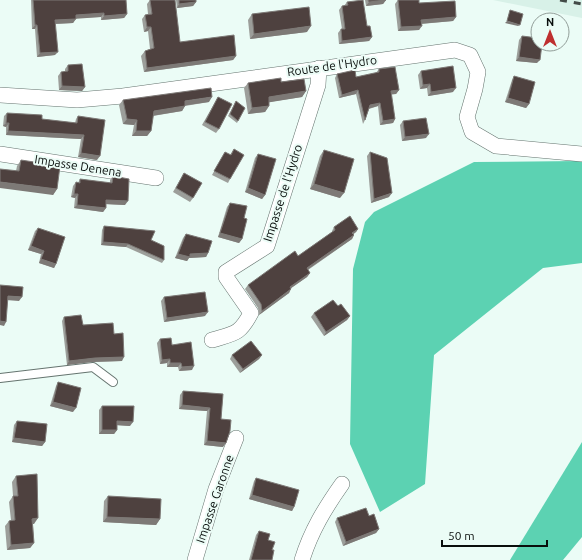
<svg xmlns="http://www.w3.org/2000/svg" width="582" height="560" font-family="Ubuntu,sans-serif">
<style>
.built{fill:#d8f1e8}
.forest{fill:#5cd2b2}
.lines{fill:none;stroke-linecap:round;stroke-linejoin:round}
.service-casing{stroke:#65746f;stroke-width:10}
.minor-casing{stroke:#65746f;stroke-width:16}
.service{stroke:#fff;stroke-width:8}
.minor{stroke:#fff;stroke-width:15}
.rail{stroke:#424a47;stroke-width:3;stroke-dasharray:7 7;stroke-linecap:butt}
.wall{fill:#9c9e9a}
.shaded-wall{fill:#7d7976}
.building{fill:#4e413f;stroke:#7d7976}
.labels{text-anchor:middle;stroke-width:4;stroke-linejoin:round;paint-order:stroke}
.street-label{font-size:12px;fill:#090e0c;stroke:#ebfcf6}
</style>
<rect width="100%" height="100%" fill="#ebfcf6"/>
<path class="built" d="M493,0H582V18Z"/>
<g class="forest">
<path d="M579,161H582V263L543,268L434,355L425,484L380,512L350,444L353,269L365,222L374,212L474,162Z"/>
<path d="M582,442V537L563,560H510Z"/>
</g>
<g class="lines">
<defs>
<path id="service" d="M0,378L93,367L113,382"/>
<g id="minor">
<path d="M0,95L77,100L123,96L455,50L470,55L478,72L475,89L467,117L472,132L496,146L582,154"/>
<path d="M0,154L156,178"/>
<path d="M212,340C235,333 239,335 251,313L226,277V272L267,246L318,85L319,68"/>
<path d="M195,560L216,489L236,438"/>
<path d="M302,560C311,531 325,508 342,484"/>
</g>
</defs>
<use href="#service" class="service-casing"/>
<use href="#minor" class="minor-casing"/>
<use href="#service" class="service"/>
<use href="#minor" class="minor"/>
<path class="rail" d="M560,0L582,4"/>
</g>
<g class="wall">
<path d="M31,0H126L127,14L124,18L101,20V17L76,18L73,23L55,24V55L37,57L35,29H32Z"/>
<path d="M150,0L180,42L236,56L233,60L144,72L141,56L145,51L150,49L148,31L144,32L142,19L145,15L148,14L147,4Z"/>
<path d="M176,0H196V2L193,6L177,8Z"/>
<path d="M365,0H386L383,4L366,6Z"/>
<path d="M398,0L419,3L456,17L453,21L421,24L419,30L398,31L395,4Z"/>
<path d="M347,2L367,26L372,37L369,41L339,44L338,33L341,29H342L339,10L342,6H344Z"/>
<path d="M252,14L307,32L250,39L248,20Z"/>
<path d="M522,36L537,63L516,61L519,40Z"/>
<path d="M68,65L85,87L82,91L59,90L58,76L61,72H65V69Z"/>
<path d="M379,69L399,90L396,94H391L395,119L393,123L380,125L378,106L369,109L365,120L363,124L356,94L339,98L335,78L337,74L356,77L376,73Z"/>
<path d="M421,71L453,92L428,96L427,88L420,89L418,75Z"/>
<path d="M514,76L529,104L526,108L505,102L512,80Z"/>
<path d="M281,82L306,91L302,97L269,102V106L265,112L248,114L244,88L248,83Z"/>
<path d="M218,97L219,129L216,133L202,125Z"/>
<path d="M123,100L209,102L185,106L182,111L153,116L151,131L147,136H132L134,125L123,124L119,105Z"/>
<path d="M236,101L238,121L237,123L228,116Z"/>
<path d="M7,113L42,119L75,123L76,119L78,116L97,160L78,157L81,139L6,135V127L3,126L4,116Z"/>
<path d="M403,121L426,138L402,141L400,125Z"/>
<path d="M234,149L230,179L228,183L212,175L225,152L230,155Z"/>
<path d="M324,150L340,198L310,189L320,156Z"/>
<path d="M370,152L389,197L371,203L367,156Z"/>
<path d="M258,154L265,195L262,199L245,192L255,158Z"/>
<path d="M21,160L57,189L53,195L16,171L17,166Z"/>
<path d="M184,173L193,198L190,202L173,192Z"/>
<path d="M113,176L125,205L106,204V208L103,212L74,208L75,198L71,197L73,186L76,182L78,183L80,179L110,183V180Z"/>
<path d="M230,203L244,218L242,239L239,243L218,237L227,207Z"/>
<path d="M104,226L151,240L164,260L162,263L126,247L101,245L102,230Z"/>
<path d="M334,227L358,229L356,232L353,234L354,235L352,239L308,270L310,273L307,277L291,288L289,293L259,315L258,308L245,289L248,285L298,256L332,232V231Z"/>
<path d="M38,228L56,264L54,268L39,263L41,254L28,250L35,231Z"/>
<path d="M186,234L208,253L206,257L189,258L187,261L175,258L183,238Z"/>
<path d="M164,297L205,316L164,322L161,301Z"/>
<path d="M338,306L350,316L347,320L324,336L311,317L314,313Z"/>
<path d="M64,317L83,325L114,334L122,361L92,362L67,365L62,321Z"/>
<path d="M160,339L172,345L192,370L179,371L178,367H167V363L160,364L157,343Z"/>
<path d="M232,355H262L259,359L240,373L230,359Z"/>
<path d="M58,382L73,412L50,406L56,386Z"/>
<path d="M183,391L223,394L221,419L223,447L204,445L207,411L179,409L180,395Z"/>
<path d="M102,406L130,426L117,425V430L114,434H99V410Z"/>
<path d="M17,421L45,442L42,446L12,442L14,425Z"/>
<path d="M16,476L34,524H33L34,543L30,548L7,550L5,526L9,521L11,520L9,502L13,496L12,482Z"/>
<path d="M256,478L294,507L292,511L249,499L254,481Z"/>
<path d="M108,496L160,519L156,525L103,522L104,501Z"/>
<path d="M369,516L379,529L376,533L343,546L335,522L337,518Z"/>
<path d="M259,531L268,540L272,550V560H249L256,535Z"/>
</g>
<g class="shaded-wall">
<path d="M386,0L383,4L366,6L369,2Z"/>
<path d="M196,2L193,6L177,8L179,4Z"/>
<path d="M104,13L101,17L73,19L76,15Z"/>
<path d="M127,14L124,18L101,20L104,16Z"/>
<path d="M456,17L453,21L418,24L421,20Z"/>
<path d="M76,19L73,23L52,24L55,20Z"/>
<path d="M507,21L520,25L518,26L505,23Z"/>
<path d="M35,25H37L35,29H32Z"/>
<path d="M311,26L307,32L250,39L254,34Z"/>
<path d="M422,26L419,30L398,31L401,27Z"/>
<path d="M147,27H151L148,31L144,32Z"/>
<path d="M372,37L369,41L339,44L342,41Z"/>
<path d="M58,52L55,55L37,57L40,53Z"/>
<path d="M236,56L233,60L144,72L147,68Z"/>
<path d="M519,57L540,60L537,63L516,61Z"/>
<path d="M430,84L427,88L420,89L423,85Z"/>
<path d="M62,86L85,87L82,91L59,90Z"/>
<path d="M456,88L453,92L428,96L431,92Z"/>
<path d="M358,90L356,94L339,98L342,95Z"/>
<path d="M399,90L396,94L388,95L391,91Z"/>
<path d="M306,91L302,97L265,103L269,97Z"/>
<path d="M212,97L209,102L181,106L185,101Z"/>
<path d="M508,98L529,104L526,108L505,102Z"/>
<path d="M380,103L378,106L367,109L370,105Z"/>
<path d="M185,106L182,111L151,116L154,111Z"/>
<path d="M269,106L265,112L248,114L252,108Z"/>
<path d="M127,119L137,120L134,125L123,124Z"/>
<path d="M395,119L393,123L380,125L383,121Z"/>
<path d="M6,123H9L6,127L3,126Z"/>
<path d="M8,131L84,135L81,139L6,135Z"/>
<path d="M136,131H151L147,136H132Z"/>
<path d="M429,134L426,138L402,141L405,137Z"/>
<path d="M81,153L100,156L97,160L78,157Z"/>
<path d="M0,182L57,189L53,195L0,188Z"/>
<path d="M314,184L344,193L340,198L310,189Z"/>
<path d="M248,188L265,195L262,199L245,192Z"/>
<path d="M392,193L389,197L371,203L374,199Z"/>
<path d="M74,194H78L75,198L71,197Z"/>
<path d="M106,200L128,201L125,205L104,204Z"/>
<path d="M77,205L106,208L103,212L74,208Z"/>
<path d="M358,229L356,232L350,237L352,233Z"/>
<path d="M220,233L242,239L239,243L218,237Z"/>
<path d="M354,235L352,239L304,272L307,268Z"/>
<path d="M103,242L128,244L126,247L101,245Z"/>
<path d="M31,246L44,251L41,254L28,250Z"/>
<path d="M208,253L206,257L189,258L187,261L175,258L178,254H190Z"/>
<path d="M41,259L56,264L54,268L39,263Z"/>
<path d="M310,273L307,277L287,291L290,287Z"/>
<path d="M291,289L289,293L259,315L262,311Z"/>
<path d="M8,296L22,297L19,301L6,300Z"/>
<path d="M208,312L205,316L164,322L167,318Z"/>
<path d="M350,316L347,320L324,336L326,332Z"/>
<path d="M0,321L6,322L4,326L0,325Z"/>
<path d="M262,355L259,359L240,373L243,369Z"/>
<path d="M124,357L122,361L92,362L67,365L69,361L95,358Z"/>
<path d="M170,359L167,363L160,364L162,360Z"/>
<path d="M170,363H181L178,367H167Z"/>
<path d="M194,366L192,370L179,371L182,367Z"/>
<path d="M53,402L76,408L73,412L50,406Z"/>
<path d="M182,405L210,408L207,411L179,409Z"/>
<path d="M117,421L133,422L130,426L114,425Z"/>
<path d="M102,430H117L114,434H99Z"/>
<path d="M14,438L45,442L42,446L12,442Z"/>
<path d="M207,441L226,443L223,447L204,445Z"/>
<path d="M252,495L294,507L292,511L249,499Z"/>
<path d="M107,517L160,519L156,525L103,522Z"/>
<path d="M38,518L34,524H28L32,519Z"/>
<path d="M379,529L376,533L343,546L346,542Z"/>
<path d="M34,543L30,548L7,550L11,545Z"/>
</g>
<g class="building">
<path d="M33,0H126L127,14L104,16V13L76,15V19L55,20L58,52L40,53L37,25H35Z"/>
<path d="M150,0H175L180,42L234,35L236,56L147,68L145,51L154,48L151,27H147L145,15L152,14Z"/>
<path d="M179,0H196V2L179,4Z"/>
<path d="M363,0L367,26H370L372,37L342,41L341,29H345L342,6L348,5L347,2Z"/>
<path d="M368,0H386L369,2Z"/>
<path d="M398,0H419V3L455,1L456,17L421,20L422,26L401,27Z"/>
<path d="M309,7L311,26L254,34L252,14Z"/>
<path d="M510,10L523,14L520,25L507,21Z"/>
<path d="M522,36L538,38V44H542L540,60L519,57Z"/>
<path d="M82,64L85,87L62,86L61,72L68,71V65Z"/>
<path d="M453,66L456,88L431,92L430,84L423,85L421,71Z"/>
<path d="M395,67L399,90L391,91L395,119L383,121L380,103L370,105L365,120L358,90L342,95L337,74L355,70L356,77L379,72V69Z"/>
<path d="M514,76L535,82L529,104L508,98Z"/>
<path d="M281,78V82L304,79L306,91L269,97V106L252,108L248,83Z"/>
<path d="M211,88L212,97L185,101V106L154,111L151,131H136L137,120L127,119L123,100Z"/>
<path d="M218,97L232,104L219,129L205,122Z"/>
<path d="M236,101L245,108L238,121L230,114Z"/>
<path d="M7,113L42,115V119L77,123L78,116L105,120L100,156L81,153L84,135L8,131L9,123H6Z"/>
<path d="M426,118L429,134L405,137L403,121Z"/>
<path d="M234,149L244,155L230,179L214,171L225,152L231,155Z"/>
<path d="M324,150L354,159L344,193L314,184Z"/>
<path d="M370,152L387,158L392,193L374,199Z"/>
<path d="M258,154L276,159L265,195L248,188Z"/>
<path d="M21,160L60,166L57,189L0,182V169L19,171Z"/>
<path d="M184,173L202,183L193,198L176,188Z"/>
<path d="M113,176L129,179L128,201L106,200V208L77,205L78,194H74L76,182L80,183V179L112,183Z"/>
<path d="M230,203L247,206L244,218L247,219L242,239L220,233Z"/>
<path d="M350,216L358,229L352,233L354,235L307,268L310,273L290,287L291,289L262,311L261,304L248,285L295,251L298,256L335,230L334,227Z"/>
<path d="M104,226L155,231L151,240L164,246V260L128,244L103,242Z"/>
<path d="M38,228L65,237L56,264L41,259L44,251L31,246Z"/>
<path d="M186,234L212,241L208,253L190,254V257L178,254Z"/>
<path d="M0,285L23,287L22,297L8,296L6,322L0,321Z"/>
<path d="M205,292L208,312L167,318L164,297Z"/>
<path d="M333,300L338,306L341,304L350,316L326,332L314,313Z"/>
<path d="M81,315L83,325L113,323L114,334L123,333L124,357L95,358L69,361L64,317Z"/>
<path d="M171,338L172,345L191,342L194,366L182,367L181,363H170V359L162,360L160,339Z"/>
<path d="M251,341L262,355L243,369L232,355Z"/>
<path d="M58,382L81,388L76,408L53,402Z"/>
<path d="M183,391L223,394L221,419L231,420L230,431L226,443L207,441L210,408L182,405Z"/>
<path d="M102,406H134L133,422L117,421V430H102Z"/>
<path d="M17,421L47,424L45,442L14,438Z"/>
<path d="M37,474L38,518L32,519L34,543L11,545L9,521L15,520L13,496H18L16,476Z"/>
<path d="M256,478L299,490L294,507L252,495Z"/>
<path d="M108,496L161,499L160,519L107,517Z"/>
<path d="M366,508L369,516L374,514L379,529L346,542L337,518Z"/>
<path d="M259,531L270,534L268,540L275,542L272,550H274L272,560H251Z"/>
</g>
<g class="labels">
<g class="street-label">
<text transform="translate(332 66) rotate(-8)" y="4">Route de l'Hydro</text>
<text transform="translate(78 166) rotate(9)" y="4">Impasse Denena</text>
<text transform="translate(283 193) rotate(-72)" y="4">Impasse de l'Hydro</text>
<text transform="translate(215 499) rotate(-71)" y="4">Impasse Garonne</text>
</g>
</g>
<g transform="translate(550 32)"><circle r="19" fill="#ebfcf6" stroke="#919d98"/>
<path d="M0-3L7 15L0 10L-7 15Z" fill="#be2f2f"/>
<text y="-6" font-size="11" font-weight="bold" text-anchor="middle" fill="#090e0c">N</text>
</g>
<path d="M442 540v6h105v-6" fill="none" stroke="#090e0c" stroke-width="2"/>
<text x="448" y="540" font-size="12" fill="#090e0c" stroke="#ebfcf6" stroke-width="3" paint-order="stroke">50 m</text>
</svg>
